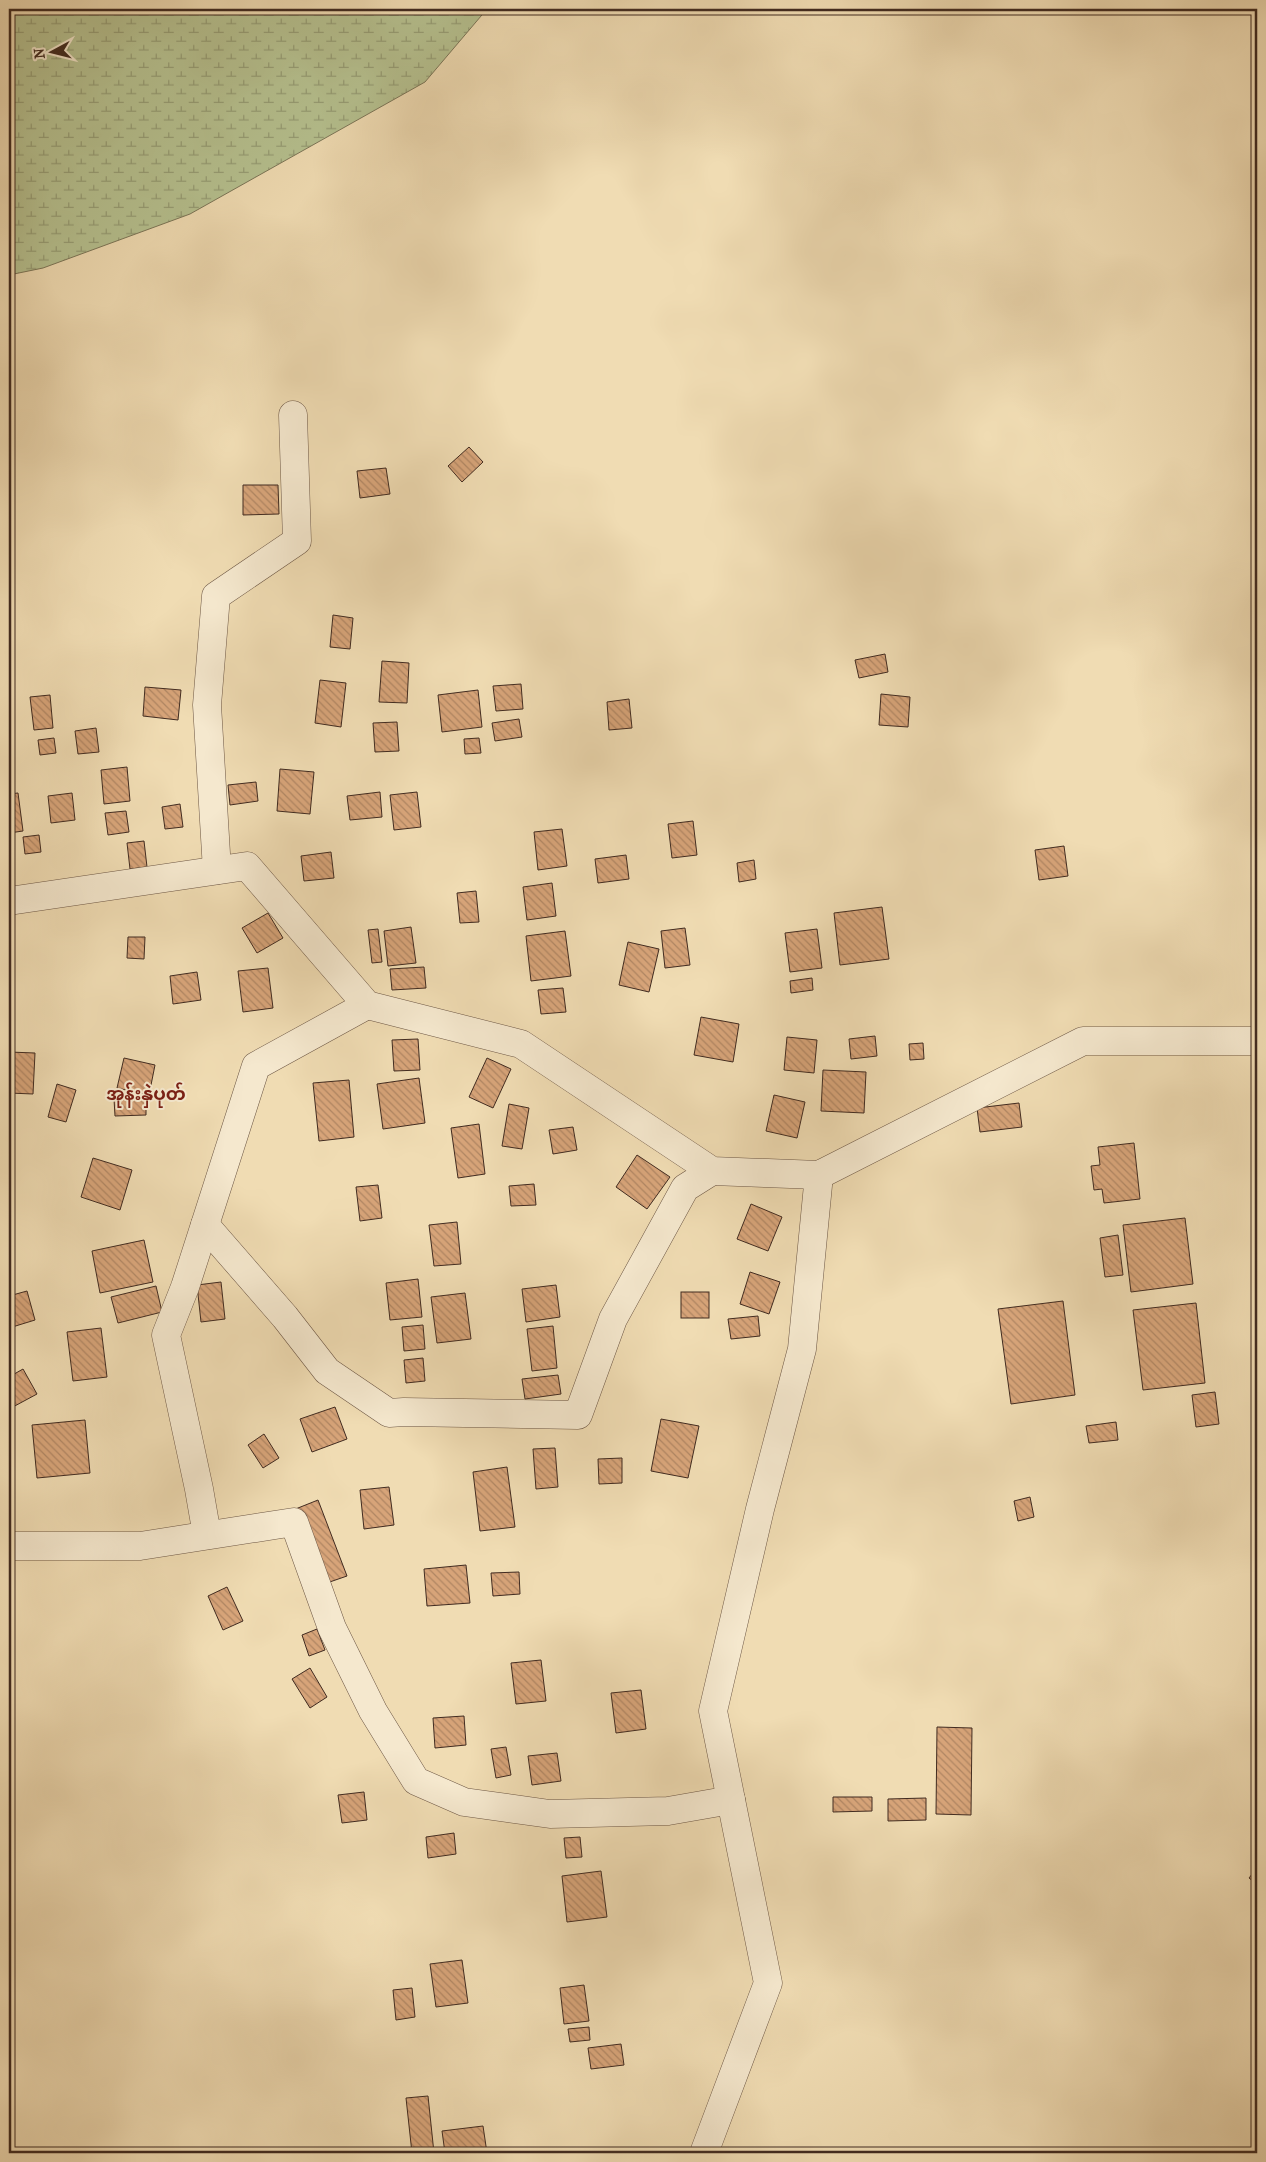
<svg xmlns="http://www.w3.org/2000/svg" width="1266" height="2162" font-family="'IM FELL French Canon','Noto Sans Myanmar',serif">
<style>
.wetland{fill:url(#wetland-marsh);stroke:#7c7658}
.building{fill:url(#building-back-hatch);stroke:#412b20}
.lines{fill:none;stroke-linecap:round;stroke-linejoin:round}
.street-casing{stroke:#6d5745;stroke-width:29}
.street{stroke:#f5e8ce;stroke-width:28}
.labels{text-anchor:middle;stroke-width:4;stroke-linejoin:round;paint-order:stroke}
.quarter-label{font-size:18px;font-weight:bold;fill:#7a1f14;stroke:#f5e8ce}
</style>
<defs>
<pattern id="wetland-marsh" width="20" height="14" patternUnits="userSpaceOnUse" patternTransform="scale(1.25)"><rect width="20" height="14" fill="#b6c190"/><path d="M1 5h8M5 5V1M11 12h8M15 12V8" fill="none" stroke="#969d75"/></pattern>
<pattern id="building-back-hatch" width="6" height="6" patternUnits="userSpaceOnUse" patternTransform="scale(1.25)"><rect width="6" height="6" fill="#d7a479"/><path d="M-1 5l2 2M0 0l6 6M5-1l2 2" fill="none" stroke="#b08663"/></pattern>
</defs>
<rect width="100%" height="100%" fill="#f0dcb3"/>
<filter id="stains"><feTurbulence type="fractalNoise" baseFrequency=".004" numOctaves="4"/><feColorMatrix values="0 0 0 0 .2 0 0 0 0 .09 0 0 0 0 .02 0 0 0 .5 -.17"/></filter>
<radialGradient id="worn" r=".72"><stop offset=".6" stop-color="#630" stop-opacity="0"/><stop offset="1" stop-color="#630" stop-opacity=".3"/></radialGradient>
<path class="wetland" d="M9,9H487L425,82L190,214L43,268L9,275Z"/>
<g class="building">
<path d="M469,447L483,462L462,482L448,466Z"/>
<path d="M386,468L390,494L360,498L357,471Z"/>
<path d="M243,485H278L279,514L243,515Z"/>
<path d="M333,615L353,618L350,649L330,647Z"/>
<path d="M885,654L888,672L859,678L855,660Z"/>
<path d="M382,661L409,663L407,703L379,702Z"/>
<path d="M320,680L346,683L341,727L315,723Z"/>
<path d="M521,684L523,709L496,711L493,686Z"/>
<path d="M145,687L181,690L178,720L143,716Z"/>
<path d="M478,690L482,727L442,732L438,695Z"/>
<path d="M881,694L910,697L908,727L879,725Z"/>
<path d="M50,695L53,728L34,730L30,697Z"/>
<path d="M629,699L632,728L609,730L607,702Z"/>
<path d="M519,719L522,737L495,741L492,723Z"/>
<path d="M397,722L399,751L375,752L373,723Z"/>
<path d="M96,728L99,752L78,754L75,731Z"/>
<path d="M54,738L56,753L40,755L38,740Z"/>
<path d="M479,738L481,753L465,754L464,739Z"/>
<path d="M127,767L130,801L104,804L101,770Z"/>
<path d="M280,769L314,772L310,814L277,811Z"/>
<path d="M256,782L258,801L230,805L228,785Z"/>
<path d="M380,792L382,817L350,820L347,796Z"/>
<path d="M417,792L421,827L394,830L390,795Z"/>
<path d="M18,793L23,831L9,833V794Z"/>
<path d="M72,793L75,820L51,823L48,796Z"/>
<path d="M180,804L183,827L165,829L162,807Z"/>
<path d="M126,811L129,832L108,835L105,813Z"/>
<path d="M693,821L697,855L672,858L668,824Z"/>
<path d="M562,829L567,866L538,870L534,832Z"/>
<path d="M39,835L41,852L25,854L23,837Z"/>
<path d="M144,841L147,867L130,869L127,843Z"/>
<path d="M1064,846L1068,876L1039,880L1035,850Z"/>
<path d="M331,852L334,878L304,881L301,856Z"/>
<path d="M626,855L629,879L598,883L595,859Z"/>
<path d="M754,860L756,879L739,882L737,863Z"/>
<path d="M552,883L556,916L527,920L523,887Z"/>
<path d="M476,891L479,922L460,923L457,893Z"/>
<path d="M882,907L889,959L840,965L834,913Z"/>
<path d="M268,913L283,938L257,953L242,928Z"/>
<path d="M411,927L416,963L388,966L384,931Z"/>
<path d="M685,928L690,965L665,968L661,931Z"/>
<path d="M378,929L382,962L372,963L368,930Z"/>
<path d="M817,929L822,968L790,972L785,933Z"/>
<path d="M565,931L571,976L531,981L526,936Z"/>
<path d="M128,937H145L144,959L127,958Z"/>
<path d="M628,942L659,949L649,992L619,985Z"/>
<path d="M424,967L426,988L392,990L390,969Z"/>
<path d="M268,968L273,1008L243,1012L238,971Z"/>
<path d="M197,972L201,1000L173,1004L170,976Z"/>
<path d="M812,978L813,990L791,993L790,981Z"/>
<path d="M563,988L566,1012L541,1014L538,990Z"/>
<path d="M701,1017L739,1024L733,1062L694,1055Z"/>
<path d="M875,1036L877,1056L851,1059L849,1039Z"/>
<path d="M787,1037L817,1040L814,1073L784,1070Z"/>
<path d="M418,1039L420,1070L394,1071L392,1040Z"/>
<path d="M923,1043L924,1059L910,1060L909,1044Z"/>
<path d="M9,1052L35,1053L33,1094L9,1093Z"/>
<path d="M124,1058L155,1065L149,1095L117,1088Z"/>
<path d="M487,1058L511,1069L493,1108L469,1097Z"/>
<path d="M823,1070L866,1072L864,1113L821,1111Z"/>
<path d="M419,1078L425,1123L383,1129L377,1084Z"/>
<path d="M349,1080L354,1137L319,1141L313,1083Z"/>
<path d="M57,1084L76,1090L66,1122L48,1117Z"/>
<path d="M774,1095L805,1102L797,1138L766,1131Z"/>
<path d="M146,1098V1115L115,1116L114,1099Z"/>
<path d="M1019,1103L1022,1127L980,1132L977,1108Z"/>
<path d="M509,1104L529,1108L522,1149L502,1146Z"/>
<path d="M479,1124L485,1174L458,1178L451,1128Z"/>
<path d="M573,1127L577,1150L553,1154L549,1130Z"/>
<path d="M1134,1143L1140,1199L1104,1203L1102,1189L1094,1190L1091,1166L1100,1165L1098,1147Z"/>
<path d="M637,1155L670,1177L647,1209L616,1187Z"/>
<path d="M93,1158L132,1170L120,1210L81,1197Z"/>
<path d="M534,1184L536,1205L511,1206L509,1186Z"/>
<path d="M378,1185L382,1218L360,1221L356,1187Z"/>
<path d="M751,1204L782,1217L768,1251L737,1239Z"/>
<path d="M1185,1218L1193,1284L1131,1292L1123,1225Z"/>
<path d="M457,1222L461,1264L434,1266L429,1225Z"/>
<path d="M1118,1235L1123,1275L1105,1277L1100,1238Z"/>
<path d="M144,1240L153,1282L100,1293L92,1251Z"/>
<path d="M750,1272L780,1282L769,1314L740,1304Z"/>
<path d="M418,1279L422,1317L390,1320L386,1283Z"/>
<path d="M221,1282L225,1319L201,1322L197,1285Z"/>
<path d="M556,1285L560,1317L526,1322L522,1289Z"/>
<path d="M156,1286L162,1312L118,1323L111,1297Z"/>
<path d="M27,1291L35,1320L9,1328V1296Z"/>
<rect x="681" y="1292" width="28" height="26"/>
<path d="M465,1293L471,1339L437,1343L431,1297Z"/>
<path d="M1063,1301L1075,1395L1011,1404L998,1309Z"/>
<path d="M1196,1303L1205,1383L1143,1390L1133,1310Z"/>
<path d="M758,1316L760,1336L731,1339L728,1319Z"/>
<path d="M423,1325L425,1349L404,1351L402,1327Z"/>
<path d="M553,1326L557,1368L532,1371L527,1329Z"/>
<path d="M101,1328L107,1377L73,1381L67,1332Z"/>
<path d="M423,1358L425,1381L406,1383L404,1360Z"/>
<path d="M23,1369L37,1394L11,1408L9,1405V1377Z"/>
<path d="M558,1375L561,1394L525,1399L522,1379Z"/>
<path d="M1215,1392L1219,1424L1196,1427L1192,1395Z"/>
<path d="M335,1407L347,1439L312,1452L300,1419Z"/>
<path d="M661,1419L699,1426L688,1478L651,1471Z"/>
<path d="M85,1420L90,1473L37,1478L32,1425Z"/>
<path d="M1116,1422L1118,1440L1089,1443L1086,1426Z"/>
<path d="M264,1434L279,1458L263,1468L248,1445Z"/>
<path d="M555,1448L558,1487L536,1489L533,1449Z"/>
<path d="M622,1458V1483L599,1484L598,1459Z"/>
<path d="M507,1467L515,1527L480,1531L473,1472Z"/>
<path d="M389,1487L394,1525L364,1529L360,1490Z"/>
<path d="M1030,1497L1034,1517L1018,1521L1014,1501Z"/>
<path d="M318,1500L347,1576L321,1585L293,1510Z"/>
<path d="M466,1565L470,1603L427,1606L424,1569Z"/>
<path d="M519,1572L520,1594L493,1596L491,1573Z"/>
<path d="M227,1587L243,1621L223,1630L208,1596Z"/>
<path d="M317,1629L325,1650L309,1656L302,1635Z"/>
<path d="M541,1660L546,1701L516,1704L511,1663Z"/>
<path d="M310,1668L327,1697L310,1708L292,1679Z"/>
<path d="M641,1690L646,1729L616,1733L611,1693Z"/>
<path d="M464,1716L466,1745L435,1748L433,1718Z"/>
<path d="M937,1727L972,1728L971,1815L936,1814Z"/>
<path d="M506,1747L511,1775L496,1778L491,1749Z"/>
<path d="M557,1753L561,1781L532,1785L528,1756Z"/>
<path d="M364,1792L367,1820L342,1823L338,1795Z"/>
<path d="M833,1797H872V1811L833,1812Z"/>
<path d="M926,1798V1820L888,1821V1799Z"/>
<path d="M454,1833L456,1854L428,1858L426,1837Z"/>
<path d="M580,1837L582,1857L566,1858L564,1838Z"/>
<path d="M1257,1868V1884L1249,1878Z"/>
<path d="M601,1871L607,1917L567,1922L562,1876Z"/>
<path d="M462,1960L468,2003L436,2007L430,1964Z"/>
<path d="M584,1985L589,2021L564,2024L560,1988Z"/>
<path d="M412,1988L415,2017L396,2020L393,1990Z"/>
<path d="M589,2027L590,2040L570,2042L568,2029Z"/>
<path d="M621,2044L624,2065L591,2069L588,2048Z"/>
<path d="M428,2096L434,2153H412L406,2098Z"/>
<path d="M483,2126L487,2153H445L442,2131Z"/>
</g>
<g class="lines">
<defs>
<g id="street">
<path d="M217,870L207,705L216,596L297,541L293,415"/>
<path d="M9,901L247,866L367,1005L521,1044L712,1171L819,1175L1083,1041H1257"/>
<path d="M205,1225L285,1317L327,1371L389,1413L404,1412L578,1415L613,1319L685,1188L712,1171"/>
<path d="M207,1535L199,1489L166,1335L185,1287L256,1066L367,1005"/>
<path d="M9,1546H140L294,1522L332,1628L373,1711L416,1781L464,1802L550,1814L668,1811L731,1800"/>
<path d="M704,2153L768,1983L713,1711L760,1509L802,1349L819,1175"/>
</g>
</defs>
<use href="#street" class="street-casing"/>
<use href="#street" class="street"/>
</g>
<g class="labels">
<g class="quarter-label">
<text x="146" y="1100">အုန်းနှဲပုတ်</text>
</g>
</g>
<rect width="1266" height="2162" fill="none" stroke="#f0dcb3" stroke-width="30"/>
<rect x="10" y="10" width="1246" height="2142" fill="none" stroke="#412b20" stroke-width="2.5"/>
<rect x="15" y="15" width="1236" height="2132" fill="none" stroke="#412b20"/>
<g transform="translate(52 52) rotate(263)" stroke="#f5e8ce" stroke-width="4" paint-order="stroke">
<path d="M0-4L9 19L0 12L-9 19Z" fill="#412b20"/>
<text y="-8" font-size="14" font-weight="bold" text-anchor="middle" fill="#412b20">N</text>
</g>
<rect width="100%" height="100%" filter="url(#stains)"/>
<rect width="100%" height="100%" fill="url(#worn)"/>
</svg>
